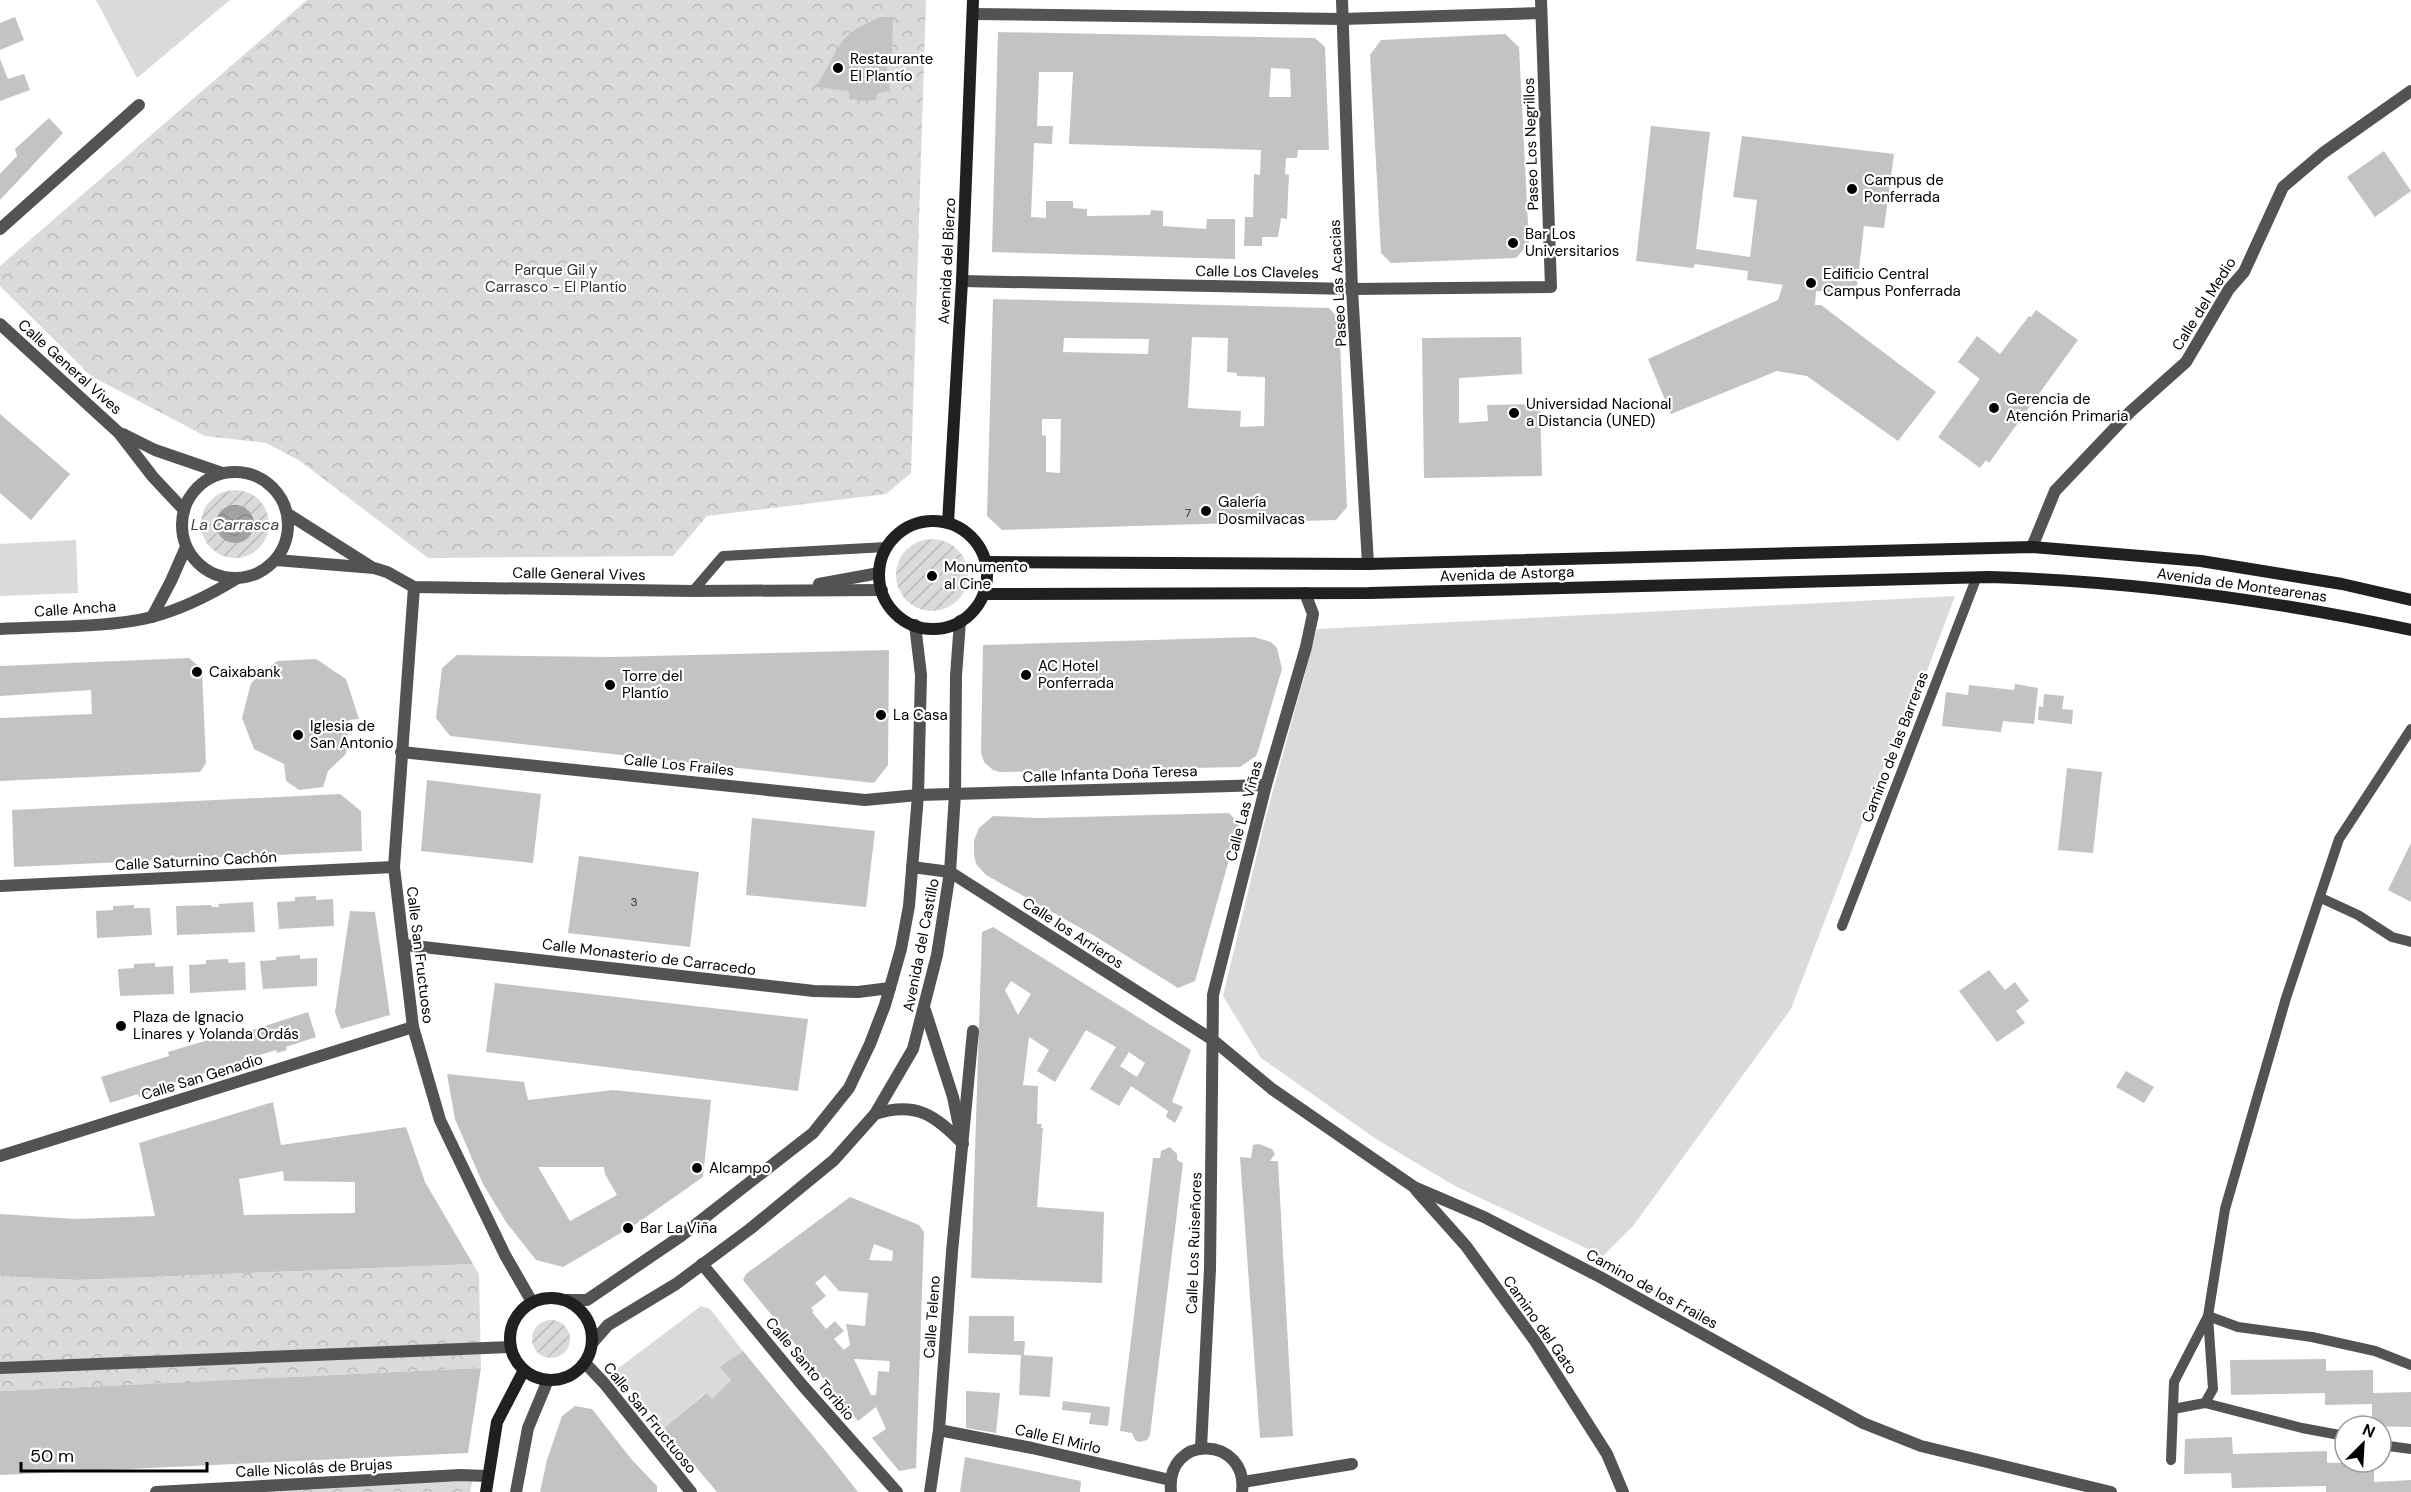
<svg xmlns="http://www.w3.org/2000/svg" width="2411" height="1492" font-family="'DM Sans',sans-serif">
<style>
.grass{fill:#dadada}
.park{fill:url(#park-crowns)}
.garden{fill:url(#garden-furrows)}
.water{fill:url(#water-waves)}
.building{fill:#c3c3c3;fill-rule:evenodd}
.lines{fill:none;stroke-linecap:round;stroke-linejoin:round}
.service{stroke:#535353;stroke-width:10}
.pedestrian{stroke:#535353;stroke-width:12}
.minor{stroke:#535353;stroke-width:12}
.tertiary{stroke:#535353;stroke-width:12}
.secondary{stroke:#202020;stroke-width:12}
.poi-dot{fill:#000;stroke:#fff;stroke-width:2}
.labels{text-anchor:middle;stroke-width:4.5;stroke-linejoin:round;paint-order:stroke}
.number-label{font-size:12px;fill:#313131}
.poi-label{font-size:15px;fill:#000;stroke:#fff;text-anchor:start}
.street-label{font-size:15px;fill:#000;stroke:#fff}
.park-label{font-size:15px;fill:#313131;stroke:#fff}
.water-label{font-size:16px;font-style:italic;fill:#424242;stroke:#fff}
</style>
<defs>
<pattern id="park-crowns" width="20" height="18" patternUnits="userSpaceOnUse" patternTransform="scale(1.5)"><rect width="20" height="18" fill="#dadada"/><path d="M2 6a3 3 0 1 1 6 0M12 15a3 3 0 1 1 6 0" fill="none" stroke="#b9b9b9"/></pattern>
<pattern id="garden-furrows" width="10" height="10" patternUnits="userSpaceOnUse" patternTransform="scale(1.5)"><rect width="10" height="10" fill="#dadada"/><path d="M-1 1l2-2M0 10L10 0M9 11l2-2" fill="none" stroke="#b9b9b9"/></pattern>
<pattern id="water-waves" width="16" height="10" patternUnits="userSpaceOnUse" patternTransform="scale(1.5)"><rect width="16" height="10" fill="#a1a1a1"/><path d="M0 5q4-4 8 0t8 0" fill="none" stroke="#898989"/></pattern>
</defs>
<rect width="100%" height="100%" fill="#fff"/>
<g class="grass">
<path d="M96,0H230L137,78Z"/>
<path d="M76,540L78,593L0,596V544Z"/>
<path d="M1955,596L1918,695H1911L1791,1009L1633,1226L1603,1256L1455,1186L1376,1139L1261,1058L1223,996L1266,816L1317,629Z"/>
<path d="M701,1306L710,1309L743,1351L721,1367L731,1380L712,1399L705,1393L664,1428L616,1370Z"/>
</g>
<g class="park">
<path d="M307,0H926L911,473L886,494L707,516L673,556L428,558L300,461L266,443L205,436L91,376L0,286V266Z"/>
<path d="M473,1264L479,1274L481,1368L0,1391V1276L78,1280Z"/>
<path d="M474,1475L470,1492H156Z"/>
</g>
<g class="garden">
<circle cx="235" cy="524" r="34"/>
<circle cx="932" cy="575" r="36"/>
<circle cx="551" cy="1339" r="19"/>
</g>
<circle class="water" cx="235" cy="524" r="19"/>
<g class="building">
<path d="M15,17L24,40L0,50V23Z"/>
<path d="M880,17H893L892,54H885L890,91L877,93L876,100L863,101L849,99V91L816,87L842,41L854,30Z"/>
<path d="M998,32L1315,38L1325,47L1329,150H1298L1297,158H1286L1285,174L1289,175L1287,219L1281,218L1278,237H1262V246H1244L1245,217H1253L1254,174L1260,175L1261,150L1069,144L1073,72H1039L1037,126H1053L1052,144L1034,143L1031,217L1046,218V201H1073V208L1087,209V216L1150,215L1151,210L1163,211V226L1206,229L1207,219H1235V259L992,252ZM1271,68L1290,69L1291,97H1269Z"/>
<path d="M1505,34L1519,47L1529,243L1516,258L1391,263L1381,253L1370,55L1381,40Z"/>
<path d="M0,59L8,79L24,74L30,90L0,101Z"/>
<path d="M49,118L63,133L0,200V174L17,156L15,149Z"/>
<path d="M1651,126L1710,132L1696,249L1750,257L1757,200L1733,197L1742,136L1894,154L1884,228L1864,226L1856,295L1816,291L1815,305H1821L1936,392L1898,441L1807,376L1777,371L1671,414L1648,359L1778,300L1783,285L1747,280L1748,271L1695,264L1693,268L1636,261Z"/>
<path d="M2384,151L2411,191L2375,217L2347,177Z"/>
<path d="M993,299L1329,308L1339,319L1347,507L1336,520L1002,530L987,516ZM1192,337L1228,338L1227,372L1237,373V376L1265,377L1264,426L1240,427L1241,411L1188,408ZM1064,338L1149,339L1148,354L1063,352ZM1042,419H1061L1060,473L1046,472V436L1042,435Z"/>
<path d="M2036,310L2078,340L1989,463L1986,460L1980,468L1938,437L1980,379L1958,362L1977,336L2000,354L2029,316L2031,317Z"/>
<path d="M1521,337L1522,374L1459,378V423L1488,421L1487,405L1540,404L1542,476L1424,478L1422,338Z"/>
<path d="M0,414L70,474L31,520L0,493Z"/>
<path d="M1254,637L1271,642L1277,648L1282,669L1258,751L1256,756L1240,767L1000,772L993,770L984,762L981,752L983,645Z"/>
<path d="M889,650L888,765L874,783L450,736L436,718L442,668L457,655L611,657Z"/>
<path d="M189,658L202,669L206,763L200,772L0,781V718L92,714L91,690L0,696V666Z"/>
<path d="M316,659L346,679L359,719L349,720L346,754L328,771L323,787L299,790L286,781L284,764L254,749L242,718L251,683L277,661Z"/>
<path d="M2015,684L2038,688L2034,724L2003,721L2001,732L1942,726L1946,692L1968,695L1969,685L2014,690Z"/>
<path d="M2044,694L2064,696L2062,709L2073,710L2072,724L2038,720L2039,706L2043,707Z"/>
<path d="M2067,768L2102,772L2093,853L2058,850Z"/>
<path d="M427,780L541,794L533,863L421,851Z"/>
<path d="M340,794L361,811L362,851L14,867L12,810Z"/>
<path d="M1229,813L1239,824L1195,981L1178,988L1093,935L986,875L976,864L974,854V840L979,828L993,816L1039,818Z"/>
<path d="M752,818L875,831L866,907L746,895Z"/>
<path d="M2411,843V902L2388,890Z"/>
<path d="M579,856L699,872L690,947L568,933Z"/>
<path d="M316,896V900L333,899L334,926L279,929L277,902L295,901V897Z"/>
<path d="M253,902L255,932L177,935L176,906L211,905L212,907H219L218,904Z"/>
<path d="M134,905V908H150L152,935L97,938L96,911L113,910V906Z"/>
<path d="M350,911L375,912L390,1015L341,1029L335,1012Z"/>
<path d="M993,927L1191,1050L1172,1102L1183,1107L1175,1123L1166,1117L1168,1111L1131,1086L1119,1106L1090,1089L1116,1047L1086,1030L1055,1082L1037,1071L1049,1050L1029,1037L1023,1085L1038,1086L1037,1124H1042L1041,1128H1043L1037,1207L1104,1212L1102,1283L971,1278L982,932ZM1011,981L1031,994L1018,1015L1005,990ZM1129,1052L1145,1063L1137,1077L1120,1066Z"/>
<path d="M300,955V959L317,958V986L263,989L260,961L276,960V957Z"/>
<path d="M228,959L229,963L245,962L246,990L190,993L189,965L206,964V960Z"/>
<path d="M155,963V967L173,966L174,994L120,996L118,969L134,968V964Z"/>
<path d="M1989,970L2005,990L2015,982L2029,1001L2016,1011L2025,1023L1997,1042L1959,991Z"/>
<path d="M495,983L808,1019L798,1091L486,1052Z"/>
<path d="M308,1012L316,1037L286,1047L287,1050L277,1053L276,1050L218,1068V1072L208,1075L207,1072L149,1090V1093L139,1097L138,1094L110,1103L101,1077L169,1056L168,1052L238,1031L240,1034Z"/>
<path d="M2126,1071L2154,1087L2144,1103L2116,1087Z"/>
<path d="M447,1074L524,1082L528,1100L613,1090L711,1100L703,1177L636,1224L563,1267L536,1260L506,1222L483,1184L455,1119ZM538,1167H604L605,1174L617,1195L570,1221Z"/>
<path d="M273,1102L281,1145L406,1127L425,1182L473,1264L78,1280L0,1276V1214L75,1219L155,1216L139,1143ZM283,1171L284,1181L355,1182V1213L244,1215L239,1179Z"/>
<path d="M1259,1144L1272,1149L1275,1154L1270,1161H1278L1293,1436L1260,1438L1240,1157L1251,1158L1253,1145Z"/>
<path d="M1170,1147L1177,1154V1160L1183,1163L1150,1435L1147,1440L1139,1442L1135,1440L1132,1433L1120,1431L1153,1158H1160L1161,1151Z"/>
<path d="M850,1197L919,1225L924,1232L916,1468L899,1471L872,1438L886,1429L876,1407L858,1421L743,1280L746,1274ZM874,1244L893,1251L892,1261L869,1260ZM825,1275L839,1291L868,1293L865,1326L846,1324L850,1345L844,1350L834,1339L844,1331L835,1321L826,1329L812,1312L814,1311L811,1308L826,1296L815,1283ZM854,1359L890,1361L889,1372L878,1371L876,1395H871Z"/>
<path d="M969,1316H1014V1341H1025L1024,1355L1053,1357L1050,1397L1019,1395L1021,1355L968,1353Z"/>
<path d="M743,1351L828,1454L858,1492H717L684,1453L664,1428L706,1393L712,1399L731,1380L720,1367Z"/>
<path d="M2326,1359V1371L2373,1370V1393L2411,1392V1427L2372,1426V1404L2325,1405V1393L2231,1395L2230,1360Z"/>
<path d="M481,1368L468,1453L0,1475V1391Z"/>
<path d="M966,1391L1000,1393L996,1433L966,1428Z"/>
<path d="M1063,1401L1110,1407L1108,1426L1089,1424L1091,1413L1062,1410Z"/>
<path d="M575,1406L592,1409L632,1460L657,1486V1492H540L547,1460L562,1416Z"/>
<path d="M2232,1437L2233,1454L2327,1451V1463L2374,1462V1482L2411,1480V1492H2326V1486L2232,1488L2231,1473L2184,1474L2185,1439Z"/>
<path d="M965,1457L1081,1481L1080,1492H960Z"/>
</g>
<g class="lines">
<g class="service">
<path d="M693,591L723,556L887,547"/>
<path d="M2321,898L2358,915L2392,937L2411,942"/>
<path d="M1842,926L1976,579"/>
<path d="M2205,1403L2302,1428L2345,1436"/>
<path d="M2173,1409L2205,1403L2213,1389L2208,1316L2238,1327L2312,1337L2375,1351L2411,1365"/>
<path d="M2381,1445L2411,1449"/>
<path d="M2171,1460L2174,1382L2208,1316L2225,1209L2286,998L2339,839L2411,729"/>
</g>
<path class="pedestrian" d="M0,1368L511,1347"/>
<g class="minor">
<path d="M1342,0L1352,289L1368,564"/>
<path d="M973,14L1342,19L1541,13"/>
<path d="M0,229L139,105"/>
<path d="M962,281L1352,289L1551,287L1541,0"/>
<path d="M2032,547L2055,491L2130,412L2186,362L2229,289L2244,272L2283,187L2323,153L2411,91"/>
<path d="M414,587L394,867L413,1027L440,1120L505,1255L532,1302"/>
<path d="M152,617L171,581L186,547"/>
<path d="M0,629C46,626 109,628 152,617C182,609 210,595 236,579"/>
<path d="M401,752L865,800L918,795L1266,785"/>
<path d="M912,867L950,872L1213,1040L1272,1089L1414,1187L1484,1217L1600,1277L1863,1423L1921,1446L2111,1492"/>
<path d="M0,886L394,867"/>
<path d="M405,945L814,991L858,992L890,988"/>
<path d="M925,1010L953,1097L960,1131"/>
<path d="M875,1114C916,1101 935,1115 963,1144"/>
<path d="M0,1156L413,1027"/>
<path d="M1416,1190L1466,1246L1535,1341L1607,1454L1623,1492"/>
<path d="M702,1264L803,1386L897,1492"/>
<path d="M566,1300H587L681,1236L813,1133L849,1088L870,1044L885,1005L901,949L909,906L918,795L921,675L915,625"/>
<path d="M593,1342L608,1325L676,1284L750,1229L834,1160L875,1114L913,1049L937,955L950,872L955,794L956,676L960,621"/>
<path d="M585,1363L604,1383L691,1492"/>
<path d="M939,1430L1032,1448L1170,1480"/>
<path d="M1201,1448L1210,1269L1213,995L1266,785L1306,647L1313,614L1305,593"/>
<path d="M1243,1482L1352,1464"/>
<path d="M156,1492L460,1475L487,1476"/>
<path d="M516,1492L528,1428L548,1380"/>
<path d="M930,1492L939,1430L952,1252L973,1031"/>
<path d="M1171,1492C1165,1432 1249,1436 1242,1492"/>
</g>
<g class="tertiary">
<path d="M0,324L119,433L153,477L184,510"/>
<path d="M123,434L155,450L222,473"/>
<circle cx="235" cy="525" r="53"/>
<path d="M288,514L370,566"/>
<path d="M276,560L374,568L387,572L414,587L693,591L882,590"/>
<path d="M819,584L879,573"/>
</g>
<g class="secondary">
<circle cx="933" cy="575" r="54"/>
<path d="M948,523L962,281L973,0"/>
<path d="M986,562L1368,564L2032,547L2201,561L2342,584L2411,600"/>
<path d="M984,594L1369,593L1989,577C2132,581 2272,600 2411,630"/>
<circle cx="551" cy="1339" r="41"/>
<path d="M486,1492L497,1422L524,1370"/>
</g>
</g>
<g class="poi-dot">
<circle cx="838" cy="68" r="6"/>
<circle cx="1852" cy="189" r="6"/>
<circle cx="1513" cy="243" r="6"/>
<circle cx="1811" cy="283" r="6"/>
<circle cx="1994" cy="408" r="6"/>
<circle cx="1514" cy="413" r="6"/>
<circle cx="1206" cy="511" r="6"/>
<circle cx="932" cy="576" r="6"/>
<circle cx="197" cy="672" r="6"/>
<circle cx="1026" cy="675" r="6"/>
<circle cx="610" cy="685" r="6"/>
<circle cx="881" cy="715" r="6"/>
<circle cx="298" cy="735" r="6"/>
<circle cx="121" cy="1026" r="6"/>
<circle cx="697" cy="1168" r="6"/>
<circle cx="628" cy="1228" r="6"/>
</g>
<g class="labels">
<g class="number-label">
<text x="1188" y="517">7</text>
<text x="634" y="906">3</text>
</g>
<g class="poi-label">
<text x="850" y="64">Restaurante<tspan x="850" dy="17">El Plantío</tspan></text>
<text x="1864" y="185">Campus de<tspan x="1864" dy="17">Ponferrada</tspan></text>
<text x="1525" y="239">Bar Los<tspan x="1525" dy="17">Universitarios</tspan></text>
<text x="1823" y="279">Edificio Central<tspan x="1823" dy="17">Campus Ponferrada</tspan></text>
<text x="2006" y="404">Gerencia de<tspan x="2006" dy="17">Atención Primaria</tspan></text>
<text x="1526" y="409">Universidad Nacional<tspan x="1526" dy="17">a Distancia (UNED)</tspan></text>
<text x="1218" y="507">Galería<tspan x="1218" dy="17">Dosmilvacas</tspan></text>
<text x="944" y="572">Monumento<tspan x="944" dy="17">al Cine</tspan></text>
<text x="1038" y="671">AC Hotel<tspan x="1038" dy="17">Ponferrada</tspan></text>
<text x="209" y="677">Caixabank</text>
<text x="622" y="681">Torre del<tspan x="622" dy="17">Plantío</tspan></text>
<text x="893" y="720">La Casa</text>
<text x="310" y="731">Iglesia de<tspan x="310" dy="17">San Antonio</tspan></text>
<text x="133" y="1022">Plaza de Ignacio<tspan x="133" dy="17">Linares y Yolanda Ordás</tspan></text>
<text x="709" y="1173">Alcampo</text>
<text x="640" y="1233">Bar La Viña</text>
</g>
<g class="street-label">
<text transform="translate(1531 144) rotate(-92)" y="5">Paseo Los Negrillos</text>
<text transform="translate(947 261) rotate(-87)" y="5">Avenida del Bierzo</text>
<text transform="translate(1257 272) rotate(1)" y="5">Calle Los Claveles</text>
<text transform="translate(1338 283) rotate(-93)" y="5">Paseo Las Acacias</text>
<text transform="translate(2204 304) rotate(-58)" y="5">Calle del Medio</text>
<text transform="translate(70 367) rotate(42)" y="5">Calle General Vives</text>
<text transform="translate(579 574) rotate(1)" y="5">Calle General Vives</text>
<text transform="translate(1507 574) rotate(-2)" y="5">Avenida de Astorga</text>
<text transform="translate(2242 585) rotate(8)" y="5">Avenida de Montearenas</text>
<text transform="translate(75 609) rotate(-4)" y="5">Calle Ancha</text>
<text transform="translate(1895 747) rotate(-69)" y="5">Camino de las Barreras</text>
<text transform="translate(679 765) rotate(6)" y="5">Calle Los Frailes</text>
<text transform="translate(1110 774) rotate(-2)" y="5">Calle Infanta Doña Teresa</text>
<text transform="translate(1244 811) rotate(-75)" y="5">Calle Las Viñas</text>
<text transform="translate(196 861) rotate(-3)" y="5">Calle Saturnino Cachón</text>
<text transform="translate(1073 933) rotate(33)" y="5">Calle los Arrieros</text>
<text transform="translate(921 945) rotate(-79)" y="5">Avenida del Castillo</text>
<text transform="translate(420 955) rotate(83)" y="5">Calle San Fructuoso</text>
<text transform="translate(649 957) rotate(7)" y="5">Calle Monasterio de Carracedo</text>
<text transform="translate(202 1077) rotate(-17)" y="5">Calle San Genadio</text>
<text transform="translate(1194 1243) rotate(-88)" y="5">Calle Los Ruiseñores</text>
<text transform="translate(1652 1289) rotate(29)" y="5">Camino de los Frailes</text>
<text transform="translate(932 1317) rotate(-86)" y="5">Calle Teleno</text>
<text transform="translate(1540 1325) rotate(55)" y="5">Camino del Gato</text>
<text transform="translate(810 1369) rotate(50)" y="5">Calle Santo Toribio</text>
<text transform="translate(650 1418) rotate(51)" y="5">Calle San Fructuoso</text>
<text transform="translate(1058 1439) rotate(13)" y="5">Calle El Mirlo</text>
<text transform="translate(314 1468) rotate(-3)" y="5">Calle Nicolás de Brujas</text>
</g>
<g class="park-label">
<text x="556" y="275">Parque Gil y<tspan x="556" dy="17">Carrasco - El Plantío</tspan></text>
</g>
<g class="water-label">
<text x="235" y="530">La Carrasca</text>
</g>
</g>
<g transform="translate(2363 1444) rotate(24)"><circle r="28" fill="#ffffff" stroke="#999999" stroke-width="1.5"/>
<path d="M0-4.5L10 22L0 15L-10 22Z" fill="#000000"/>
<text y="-9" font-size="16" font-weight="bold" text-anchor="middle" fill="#000000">N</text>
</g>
<path d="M21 1462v9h186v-9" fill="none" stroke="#000000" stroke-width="3"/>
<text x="30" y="1462" font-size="18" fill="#000000" stroke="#ffffff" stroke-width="4.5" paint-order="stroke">50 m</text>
</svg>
